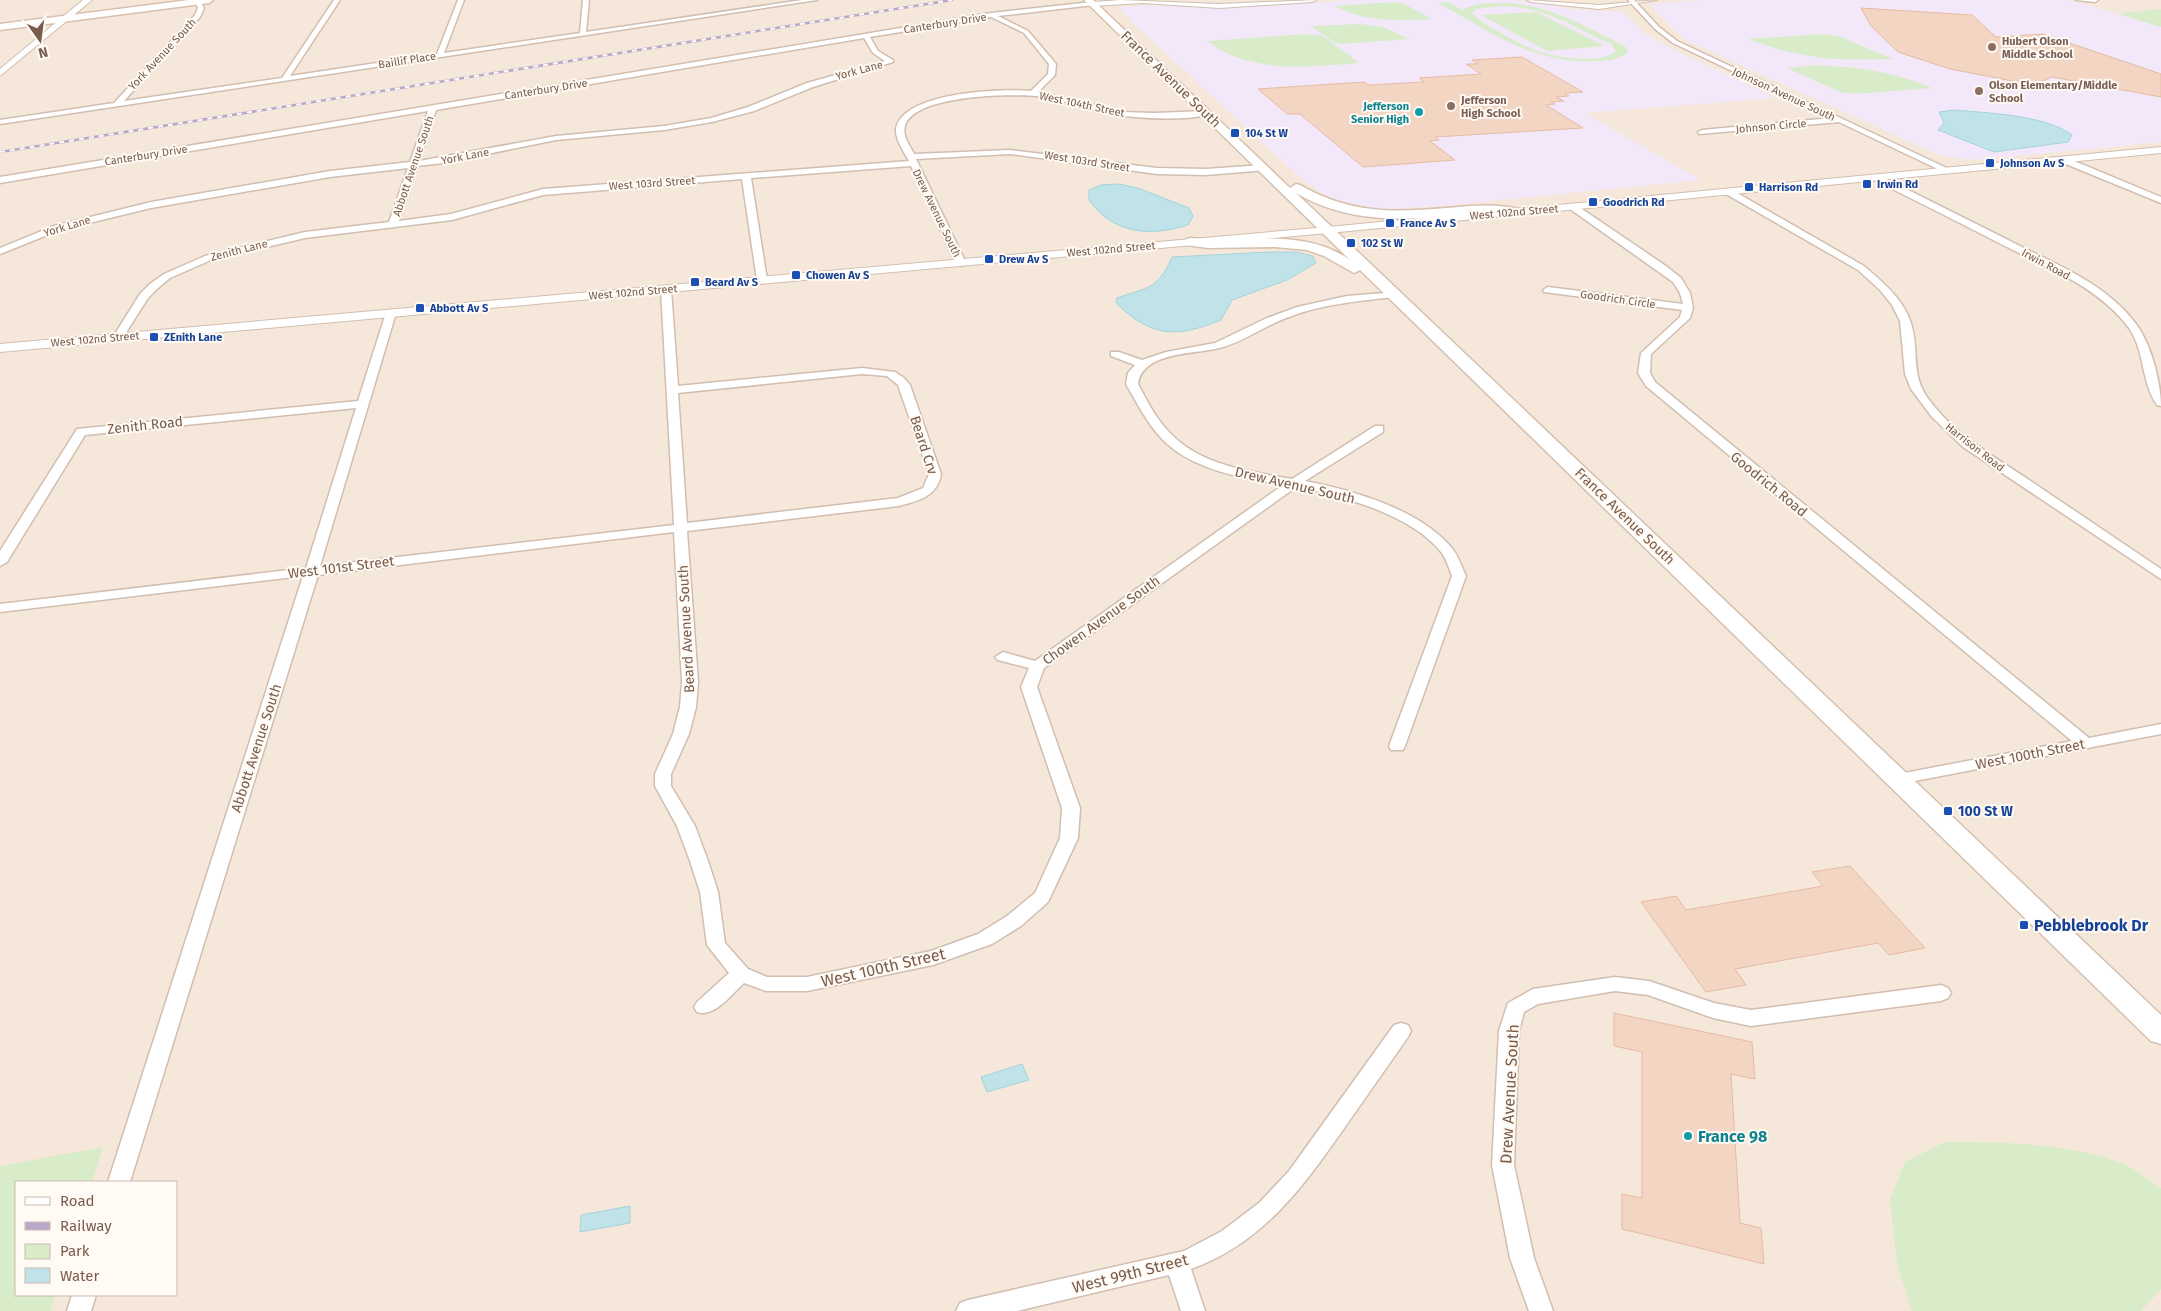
<svg xmlns="http://www.w3.org/2000/svg" width="2161" height="1311" font-family="'Fira Sans',sans-serif">
<style>
.residential{fill:#f5e8da;fill-rule:evenodd}
.education{fill:#f3e8fa}
.green{fill:#d8ecc9;fill-rule:evenodd}
.water{fill:#bfe3e8;stroke:#a5d3da}
.building{fill:#f3d5c3;stroke:#e6bba3}
.lines{fill:none;stroke-linecap:round;stroke-linejoin:round}
.minor-casing{stroke:#d1beb0;stroke-width:3}
.tertiary-casing{stroke:#d1beb0;stroke-width:2}
.secondary-casing{stroke:#d6c0b0;stroke-width:3}
.minor{fill:#fff;fill-rule:evenodd}
.tertiary{fill:#fff;fill-rule:evenodd}
.secondary{fill:#fff;fill-rule:evenodd}
.rail-casing{stroke:#b9a8c9;stroke-width:2.5}
.rail{stroke:#fffaf3;stroke-width:2;stroke-dasharray:5;stroke-linecap:butt}
.education-dot{fill:#8d6e63;stroke:#fffaf3;stroke-width:2}
.culture-dot{fill:#0f9aa8;stroke:#fffaf3;stroke-width:2}
.transit-dot{fill:#1a4fb4;stroke:#fffaf3;stroke-width:2}
.labels{text-anchor:middle;stroke-width:4;stroke-linejoin:round;paint-order:stroke}
.far-street-label{font-size:11px;fill:#7a5c4d;stroke:#fffaf3}
.far-education-label{font-size:11px;font-weight:bold;fill:#785e54;stroke:#fffaf3;text-anchor:start}
.far-culture-label{font-size:11px;font-weight:bold;fill:#0d838f;stroke:#fffaf3;text-anchor:end}
.far-transit-label{font-size:11px;font-weight:bold;fill:#164399;stroke:#fffaf3;text-anchor:start}
.street-label{font-size:14px;fill:#7a5c4d;stroke:#fffaf3}
.transit-label{font-size:14px;font-weight:bold;fill:#164399;stroke:#fffaf3;text-anchor:start}
.near-transit-label{font-size:16px;font-weight:bold;fill:#164399;stroke:#fffaf3;text-anchor:start}
.near-street-label{font-size:16px;fill:#7a5c4d;stroke:#fffaf3}
.near-culture-label{font-size:16px;font-weight:bold;fill:#0d838f;stroke:#fffaf3;text-anchor:start}
</style>
<rect width="100%" height="100%" fill="#fdf6ec"/>
<path class="residential" d="M0,0H2161V1311H0ZM16,1182H176V1295H16Z"/>
<g class="education">
<path d="M1352,0H1515L1571,9L1623,12L1644,33L1677,51L1776,98L1585,113L1701,180L1440,206L1390,209L1364,206L1330,198L1304,181L1131,21L1119,7L1149,5L1230,8Z"/>
<path d="M1702,0H2070L2161,27V142L1974,160L1942,156L1685,40L1649,4Z"/>
</g>
<g class="green">
<path d="M1395,2L1403,3L1431,19C1399,21 1364,22 1334,6Z"/>
<path d="M1448,2L1462,10C1472,4 1485,3 1496,3C1545,2 1578,23 1621,44L1627,48L1628,52C1620,60 1606,61 1595,61C1531,64 1492,32 1438,3ZM1500,6C1543,6 1573,26 1611,44L1616,51C1603,64 1561,58 1544,53C1528,49 1484,25 1472,14L1476,9Z"/>
<path d="M2161,9V27L2118,14Z"/>
<path d="M1536,12L1605,46L1547,51L1481,15Z"/>
<path d="M1360,24L1383,27L1409,39L1341,44L1335,43L1311,26Z"/>
<path d="M1306,34L1323,36L1359,63C1308,67 1250,74 1207,41Z"/>
<path d="M1823,34L1838,36L1893,59C1837,61 1801,59 1748,39Z"/>
<path d="M1815,65C1859,67 1892,71 1932,88L1856,94L1840,92L1787,68Z"/>
<path d="M1945,1142C2002,1142 2073,1143 2126,1165C2138,1171 2150,1181 2161,1188V1289L2141,1311H1912L1897,1264L1890,1199L1905,1162Z"/>
<path d="M103,1147L92,1182H16V1295H55L50,1311H0V1166Z"/>
</g>
<g class="water">
<path d="M1954,110C1988,113 2045,115 2072,135L2068,142L1994,152L1938,130L1944,123L1939,112Z"/>
<path d="M1119,184L1138,188L1189,208L1193,216L1188,225C1150,237 1113,234 1089,200V190L1101,185Z"/>
<path d="M1269,252H1296L1313,256L1316,263L1287,280L1232,300L1221,320C1177,338 1152,338 1116,303L1117,298C1148,287 1158,290 1172,257Z"/>
<path d="M1022,1064L1029,1080L987,1092L981,1077Z"/>
<path d="M630,1206V1223L580,1232L581,1215Z"/>
</g>
<g class="building">
<path d="M1861,8L1972,15L1996,37L2043,34L2161,74V97L2052,77L2033,85L1950,69L1898,52L1871,26Z"/>
<path d="M1522,57L1583,92L1564,93L1569,96L1556,97L1564,101L1551,102L1555,104L1546,105L1583,128L1435,137L1439,140L1430,141L1455,160L1363,167L1300,114H1287L1258,89L1364,82L1368,85L1424,82L1419,78L1481,74L1466,64H1478L1472,60Z"/>
<path d="M1850,866L1925,948L1889,955L1878,943L1735,969L1746,985L1706,992L1641,902L1676,896L1686,910L1823,886L1812,872Z"/>
<path d="M1614,1013L1752,1042L1755,1079L1731,1074L1740,1223L1761,1228L1764,1264L1622,1229V1194L1642,1198V1052L1614,1046Z"/>
</g>
<g class="lines">
<defs>
<g id="minor">
<path d="M195,0H199L204,8L200,17L124,101L282,78L334,0H340L290,76L437,54L458,0H464L444,53L580,33L583,0H589L586,32L802,0H817L0,124V120L114,103L195,15L198,8Z"/>
<path d="M1628,0H1634L1659,27L1677,41L1953,171L1946,173L1839,122L1699,134L1698,132L1702,130L1831,118L1673,43L1655,29Z"/>
<path d="M2076,0H2098L2095,2Z"/>
<path d="M1092,2L1094,5L998,16L1028,31L1056,64L1055,75L1038,92L1123,112L1154,113L1206,111L1210,113L1209,115C1183,120 1152,119 1125,116C1097,114 1071,101 1044,97C1017,93 914,94 905,126C902,136 910,146 914,154L1010,150L1157,168L1206,169L1263,165L1266,166V170L1206,175L1157,174L1010,154L916,159L966,263L961,266L956,263L911,166L751,178L767,280L762,283L757,280L742,179L543,195L452,220L305,238L211,260L170,278L158,288L148,298L122,339L118,340L113,337L140,294L150,284L164,274L205,256L305,232L389,222L408,168L330,177L151,208L60,230L0,254V248L54,226L151,202L330,171L410,162L428,111L0,183V177L991,13ZM991,17L1024,33L1049,64L1048,74L1031,91C1002,88 902,92 896,129C895,139 904,152 909,161L543,189L451,214L399,221L417,166L443,163L556,140L664,130L712,122L754,111L813,87L893,62V60L878,51L870,37ZM864,38L873,53L885,61L807,83L748,107L711,118L664,126L556,136L419,161L436,110Z"/>
<path d="M2061,158H2067L2161,197V203L2061,162Z"/>
<path d="M1874,176H1880C1923,197 1966,219 2010,241C2053,263 2106,283 2136,324C2151,344 2161,382 2161,406L2157,405C2141,382 2145,351 2129,328C2099,287 2046,267 2003,245C1960,223 1917,201 1874,180Z"/>
<path d="M1726,190H1732L1864,266C1885,284 1908,303 1913,331C1918,355 1912,375 1927,397C1953,434 1995,457 2032,482C2075,511 2118,540 2161,569V579L1963,447L1932,417L1911,389L1905,374L1900,321L1892,305L1880,290L1858,270L1726,194Z"/>
<path d="M1570,205H1576L1666,266L1681,278L1690,293L1693,308L1690,318L1651,354L1650,373L1655,382L2089,738L2161,724V734L1899,784L1893,783L1891,779L1893,775L1899,774L2072,741L1646,386L1638,373L1641,353L1680,317L1682,310L1544,292L1543,290L1548,287L1683,304L1680,293L1673,282L1570,209Z"/>
<path d="M666,286L671,289L678,386L862,368L895,372L904,378L910,385L941,474C938,496 918,501 899,506L687,531L698,682L696,707L689,734L671,774V786L695,826L708,861L718,892L725,943L748,969L767,977H807L931,951L978,934L1007,916L1035,893L1060,838L1062,808L1021,687L1029,668L998,660L995,657L1003,652L1035,661L1283,485C1242,478 1192,470 1162,439C1147,423 1137,403 1126,384L1128,373L1135,365L1111,356V352H1119L1142,360L1166,352L1215,343L1267,318L1297,307L1347,296L1398,292L1399,294L1394,297C1359,301 1322,304 1289,317C1266,325 1246,340 1223,347C1197,355 1143,350 1138,384C1147,401 1156,419 1170,433C1200,465 1250,472 1292,479L1375,426H1383V432L1305,481C1352,490 1418,509 1450,546C1458,554 1461,566 1466,576L1405,746L1403,750H1391L1389,746L1452,576C1449,568 1446,558 1441,552C1412,515 1341,495 1296,487L1044,668L1037,687L1080,808L1078,838L1048,902L1021,926L992,944L933,965L807,991H766L744,983C732,994 714,1018 697,1012L694,1007L697,1002L729,973L707,945L700,892L690,861L677,826L655,786V774L673,734L680,707L682,682L674,532L318,575L130,1182H108L303,576L0,612V604L306,568L356,408L85,435L7,562L0,566V551L77,429L358,401L386,313L391,310L396,313L320,566L674,525L661,289ZM862,374L887,376L898,385L929,474L923,488L898,498L687,523L678,393Z"/>
<path d="M1615,977L1649,981L1714,1003L1751,1010L1941,985L1948,988L1951,993L1948,998L1941,1001L1751,1026L1713,1018L1648,995L1615,991L1538,1004L1524,1012L1519,1031L1514,1165L1534,1258L1553,1311H1529L1510,1258L1492,1165L1499,1031L1508,1003L1533,989Z"/>
<path d="M1401,1023L1408,1025L1411,1031L1408,1037C1387,1067 1366,1097 1345,1127C1302,1188 1264,1242 1191,1269L1205,1311H1181L1169,1275L1017,1311H956L960,1303L968,1300L1184,1251L1222,1231L1259,1203L1289,1171L1394,1025Z"/>
<path d="M72,1295H96L91,1311H67Z"/>
</g>
<g id="tertiary">
<path d="M83,0H92L0,76V69Z"/>
<path d="M1121,0L1219,4L1316,0L1312,2L1219,8L1143,3L1092,6L1088,4L1092,2Z"/>
<path d="M1527,0L1599,5L1657,0L1599,9L1531,2Z"/>
<path d="M2161,147V153L1328,233L0,352V344L1328,227Z"/>
</g>
<g id="secondary">
<path d="M189,0H213L209,3L0,30V24Z"/>
<path d="M1084,0H1093L1290,188L1296,184L1300,185C1349,213 1391,213 1446,208C1470,206 1494,203 1519,209L1520,212L1519,215L1514,216C1488,211 1463,215 1438,217C1388,221 1340,219 1296,193L2161,1015V1044L2151,1041L1360,270L1354,273L1324,256L1307,250L1275,247L1208,248L1186,245L1184,242L1186,239L1191,238C1243,243 1304,227 1350,260Z"/>
</g>
</defs>
<use href="#minor" class="minor-casing"/>
<use href="#tertiary" class="tertiary-casing"/>
<use href="#secondary" class="secondary-casing"/>
<use href="#minor" class="minor"/>
<use href="#tertiary" class="tertiary"/>
<use href="#secondary" class="secondary"/>
<defs>
<path id="rail" d="M0,152L952,0"/>
</defs>
<use href="#rail" class="rail-casing"/>
<use href="#rail" class="rail"/>
</g>
<g class="education-dot">
<circle cx="1992" cy="47" r="5"/>
<circle cx="1979" cy="91" r="5"/>
<circle cx="1451" cy="106" r="5"/>
</g>
<g class="culture-dot">
<circle cx="1419" cy="112" r="5"/>
<circle cx="1688" cy="1136" r="5"/>
</g>
<g class="transit-dot">
<rect x="1230" y="128" width="10" height="10" rx="2.5"/>
<rect x="1985" y="158" width="10" height="10" rx="2.5"/>
<rect x="1862" y="179" width="10" height="10" rx="2.5"/>
<rect x="1744" y="182" width="10" height="10" rx="2.5"/>
<rect x="1588" y="197" width="10" height="10" rx="2.5"/>
<rect x="1385" y="218" width="10" height="10" rx="2.5"/>
<rect x="1346" y="238" width="10" height="10" rx="2.5"/>
<rect x="984" y="254" width="10" height="10" rx="2.5"/>
<rect x="791" y="270" width="10" height="10" rx="2.5"/>
<rect x="690" y="277" width="10" height="10" rx="2.5"/>
<rect x="415" y="303" width="10" height="10" rx="2.5"/>
<rect x="149" y="332" width="10" height="10" rx="2.5"/>
<rect x="1943" y="806" width="10" height="10" rx="2.5"/>
<rect x="2019" y="920" width="10" height="10" rx="2.5"/>
</g>
<g class="labels">
<g class="far-street-label">
<text transform="translate(945 23) rotate(-9)" y="4">Canterbury Drive</text>
<text transform="translate(162 54) rotate(-47)" y="4">York Avenue South</text>
<text transform="translate(407 60) rotate(-9)" y="4">Baillif Place</text>
<text transform="translate(859 70) rotate(-15)" y="4">York Lane</text>
<text transform="translate(546 89) rotate(-9)" y="4">Canterbury Drive</text>
<text transform="translate(1784 94) rotate(25)" y="4">Johnson Avenue South</text>
<text transform="translate(1082 104) rotate(12)" y="4">West 104th Street</text>
<text transform="translate(1771 126) rotate(-5)" y="4">Johnson Circle</text>
<text transform="translate(146 155) rotate(-9)" y="4">Canterbury Drive</text>
<text transform="translate(465 156) rotate(-11)" y="4">York Lane</text>
<text transform="translate(1087 161) rotate(9)" y="4">West 103rd Street</text>
<text transform="translate(413 166) rotate(-71)" y="4">Abbott Avenue South</text>
<text transform="translate(652 183) rotate(-4)" y="4">West 103rd Street</text>
<text transform="translate(1514 212) rotate(-5)" y="4">West 102nd Street</text>
<text transform="translate(937 213) rotate(64)" y="4">Drew Avenue South</text>
<text transform="translate(67 226) rotate(-17)" y="4">York Lane</text>
<text transform="translate(1111 249) rotate(-5)" y="4">West 102nd Street</text>
<text transform="translate(239 250) rotate(-14)" y="4">Zenith Lane</text>
<text transform="translate(2046 264) rotate(28)" y="4">Irwin Road</text>
<text transform="translate(633 292) rotate(-5)" y="4">West 102nd Street</text>
<text transform="translate(1618 299) rotate(8)" y="4">Goodrich Circle</text>
<text transform="translate(95 339) rotate(-5)" y="4">West 102nd Street</text>
<text transform="translate(1975 447) rotate(38)" y="4">Harrison Road</text>
</g>
<g class="far-education-label">
<text x="2002" y="45">Hubert Olson<tspan x="2002" dy="13">Middle School</tspan></text>
<text x="1989" y="89">Olson Elementary/Middle<tspan x="1989" dy="13">School</tspan></text>
<text x="1461" y="104">Jefferson<tspan x="1461" dy="13">High School</tspan></text>
</g>
<g class="far-culture-label">
<text x="1409" y="110">Jefferson<tspan x="1409" dy="13">Senior High</tspan></text>
</g>
<g class="far-transit-label">
<text x="1245" y="137">104 St W</text>
<text x="2000" y="167">Johnson Av S</text>
<text x="1877" y="188">Irwin Rd</text>
<text x="1759" y="191">Harrison Rd</text>
<text x="1603" y="206">Goodrich Rd</text>
<text x="1400" y="227">France Av S</text>
<text x="1361" y="247">102 St W</text>
<text x="999" y="263">Drew Av S</text>
<text x="806" y="279">Chowen Av S</text>
<text x="705" y="286">Beard Av S</text>
<text x="430" y="312">Abbott Av S</text>
<text x="164" y="341">ZEnith Lane</text>
</g>
<g class="street-label">
<text transform="translate(1171 79) rotate(44)" y="5">France Avenue South</text>
<text transform="translate(145 425) rotate(-6)" y="5">Zenith Road</text>
<text transform="translate(924 445) rotate(72)" y="5">Beard Crv</text>
<text transform="translate(1769 484) rotate(39)" y="5">Goodrich Road</text>
<text transform="translate(1295 485) rotate(13)" y="5">Drew Avenue South</text>
<text transform="translate(1625 516) rotate(44)" y="5">France Avenue South</text>
<text transform="translate(341 567) rotate(-7)" y="5">West 101st Street</text>
<text transform="translate(1101 620) rotate(-36)" y="5">Chowen Avenue South</text>
<text transform="translate(686 629) rotate(-93)" y="5">Beard Avenue South</text>
<text transform="translate(256 748) rotate(-72)" y="5">Abbott Avenue South</text>
<text transform="translate(2030 754) rotate(-11)" y="5">West 100th Street</text>
</g>
<g class="transit-label">
<text x="1958" y="816">100 St W</text>
</g>
<g class="near-transit-label">
<text x="2034" y="931">Pebblebrook Dr</text>
</g>
<g class="near-street-label">
<text transform="translate(883 967) rotate(-13)" y="6">West 100th Street</text>
<text transform="translate(1509 1094) rotate(-87)" y="6">Drew Avenue South</text>
<text transform="translate(1130 1273) rotate(-14)" y="6">West 99th Street</text>
</g>
<g class="near-culture-label">
<text x="1698" y="1142">France 98</text>
</g>
</g>
<rect x="15" y="1181" width="162" height="115" fill="#fffaf3" stroke="#cabbb1"/>
<rect x="25" y="1197" width="25" height="8" fill="#ffffff" stroke="#cabbb1"/>
<text x="60" y="1206" font-size="15" fill="#7a5c4d">Road</text>
<rect x="25" y="1222" width="25" height="8" fill="#b9a8c9" stroke="#cabbb1"/>
<text x="60" y="1231" font-size="15" fill="#7a5c4d">Railway</text>
<rect x="25" y="1244" width="25" height="15" fill="#d8ecc9" stroke="#cabbb1"/>
<text x="60" y="1256" font-size="15" fill="#7a5c4d">Park</text>
<rect x="25" y="1268" width="25" height="15" fill="#bfe3e8" stroke="#cabbb1"/>
<text x="60" y="1281" font-size="15" fill="#7a5c4d">Water</text>
<g transform="translate(40 40) rotate(166)" stroke="#fffaf3" stroke-width="4" paint-order="stroke">
<path d="M0-4L9 19L0 12L-9 19Z" fill="#7a5c4d"/>
<text y="-8" font-size="14" font-weight="bold" text-anchor="middle" fill="#7a5c4d">N</text>
</g>
</svg>
